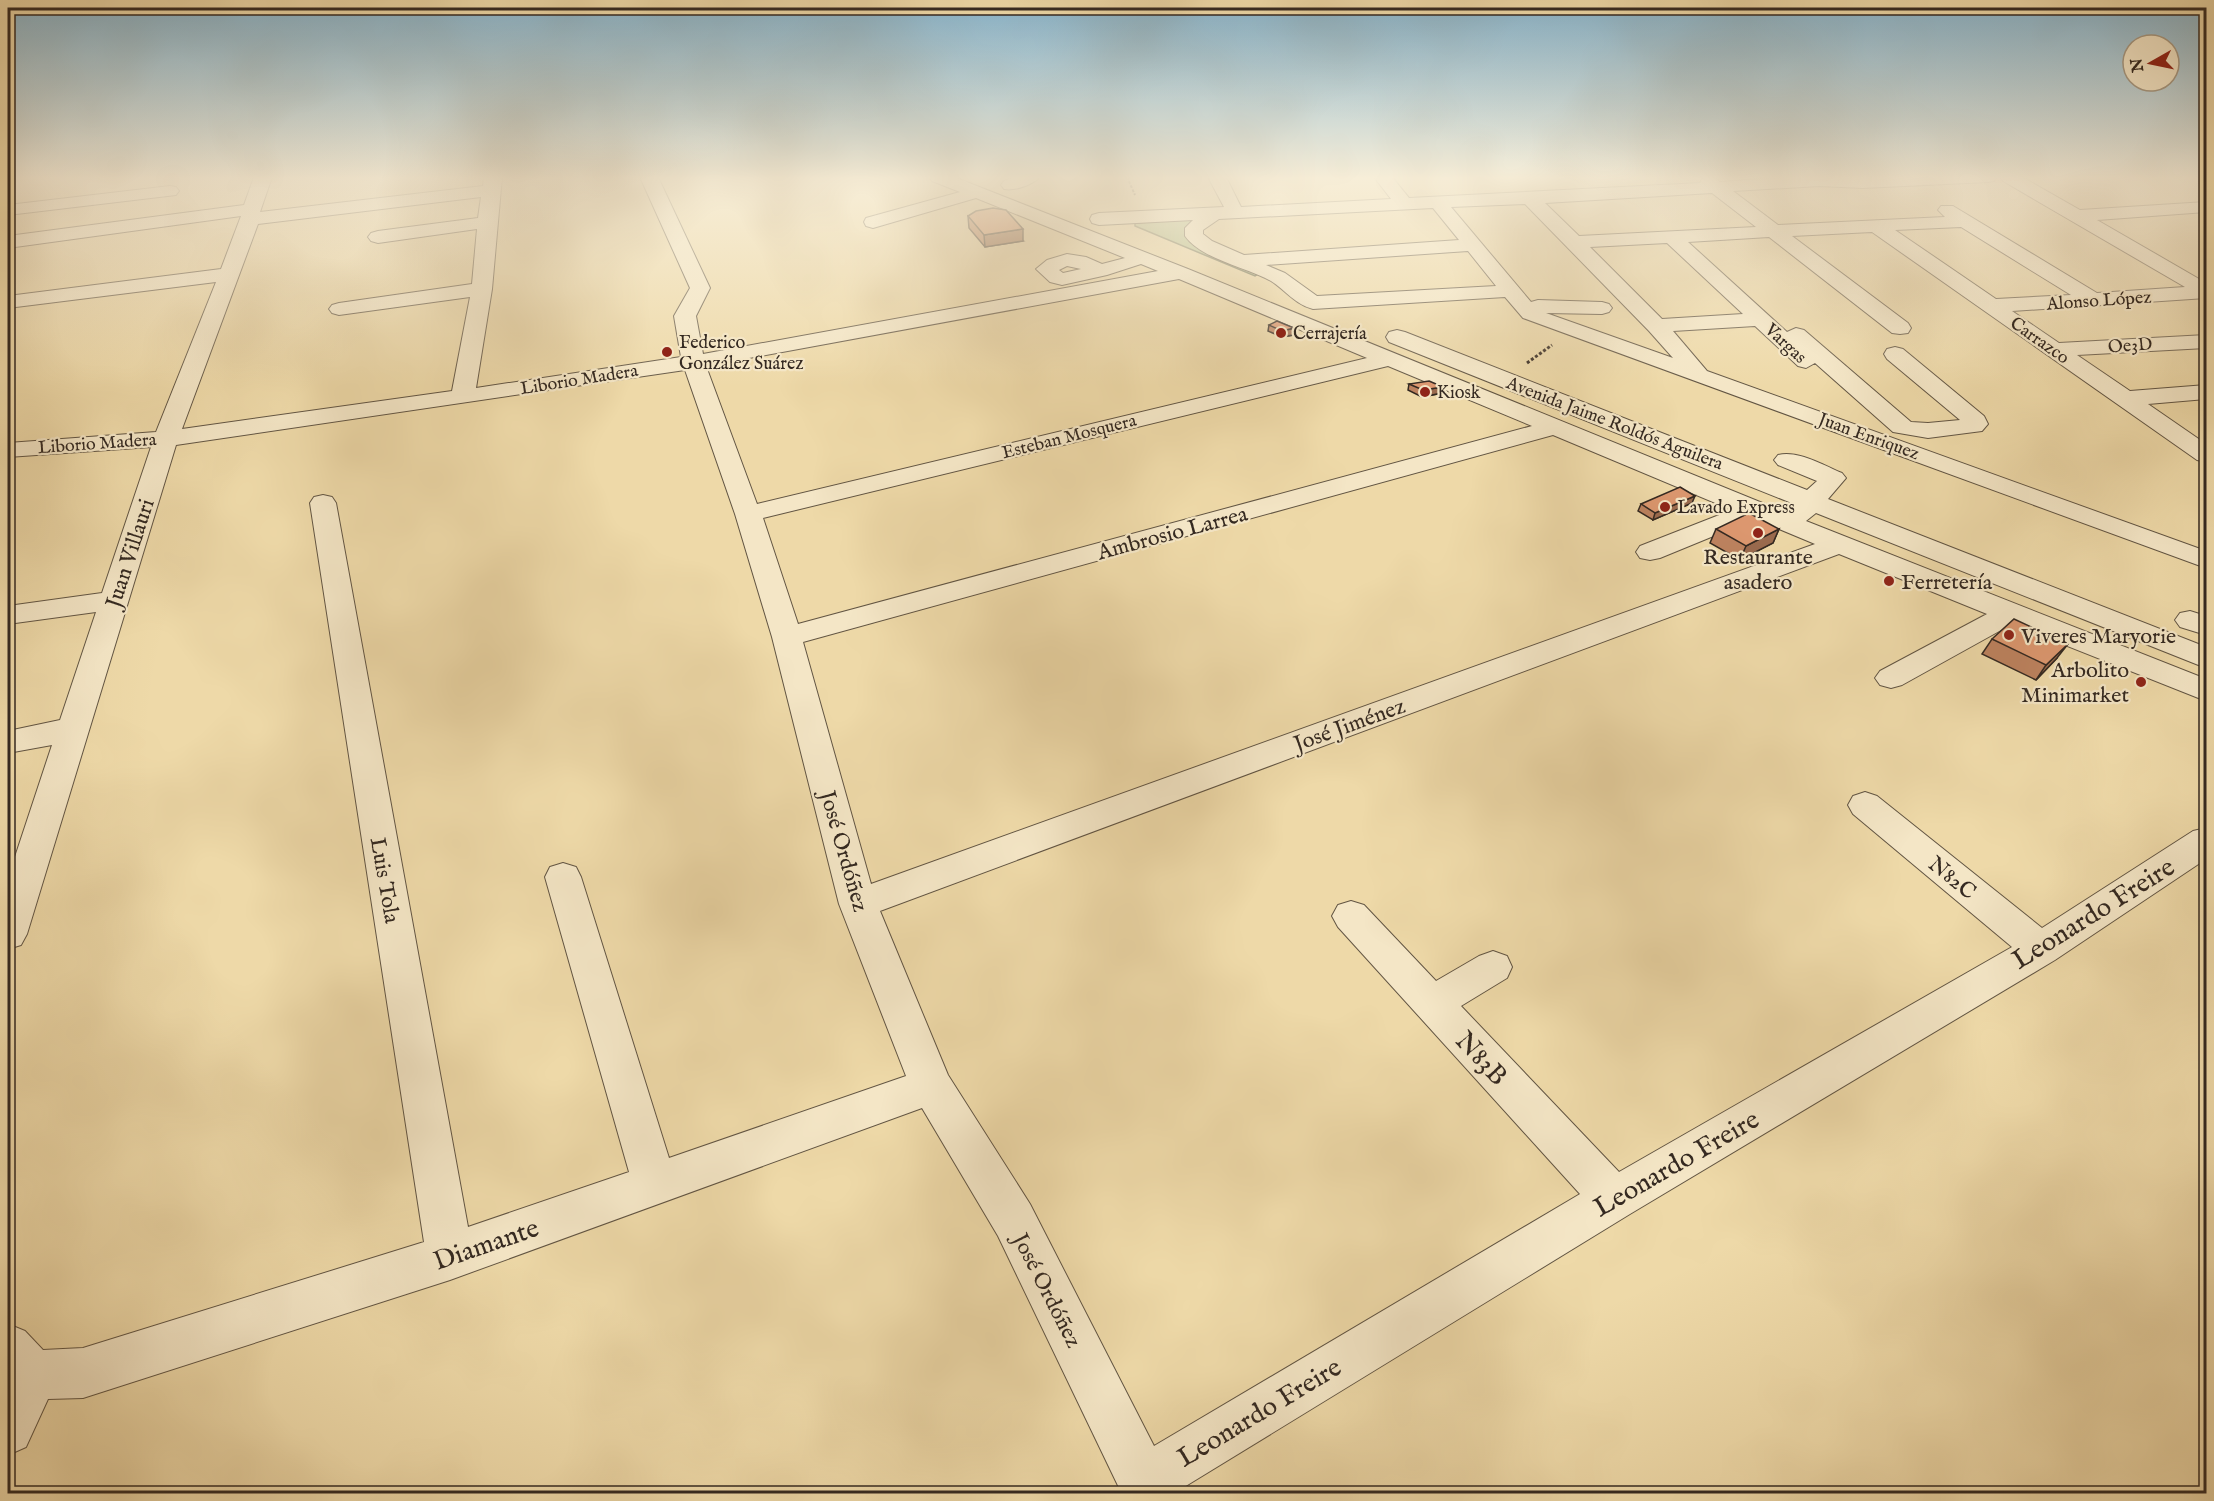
<svg xmlns="http://www.w3.org/2000/svg" width="2214" height="1501" font-family="'IM FELL English',serif">
<style>
.green{fill:#b3c08c;stroke:#747456;stroke-width:1.5}
.lines{fill:none;stroke-linecap:round;stroke-linejoin:round}
.minor-casing{stroke:#625543;stroke-width:2}
.path-far1{stroke:#342921;stroke-width:2;stroke-dasharray:3 1.5;stroke-linecap:butt}
.path{stroke:#342921;stroke-width:3;stroke-dasharray:3 2;stroke-linecap:butt}
.minor{fill:#f4e6c6;fill-rule:evenodd}
.wall{fill:#bd825f;stroke:#342921;stroke-width:1.5}
.shaded-wall{fill:#9a6a4e;stroke:#342921;stroke-width:1.5}
.building{fill:#dc976f;stroke:#342921;stroke-width:1.5}
.poi-dot{fill:#8f2418;stroke:#f4e6c6;stroke-width:2}
.labels{text-anchor:middle;stroke-width:4.5;stroke-linejoin:round;paint-order:stroke}
.far-street-label{font-size:18px;fill:#342921;stroke:#f4e6c6}
.far-poi-label{font-size:18px;fill:#342921;stroke:#f4e6c6;text-anchor:start}
.street-label{font-size:22px;fill:#342921;stroke:#f4e6c6}
.poi-label{font-size:22px;fill:#342921;stroke:#f4e6c6;text-anchor:start}
.near-street-label{font-size:27px;fill:#342921;stroke:#f4e6c6}
</style>
<rect width="100%" height="100%" fill="#eed9a8"/>
<filter id="stains"><feTurbulence type="fractalNoise" baseFrequency=".00333" numOctaves="4"/><feColorMatrix values="0 0 0 0 .2 0 0 0 0 .09 0 0 0 0 .02 0 0 0 .5 -.17"/></filter>
<radialGradient id="worn" r=".72"><stop offset=".6" stop-color="#630" stop-opacity="0"/><stop offset="1" stop-color="#630" stop-opacity=".3"/></radialGradient>
<path class="green" d="M1196,219L1187,227L1260,273L1255,276L1135,226V223Z"/>
<g class="lines">
<defs>
<g id="minor">
<path d="M254,177H272L260,212L483,186L484,177H502L492,289L476,388L681,357L674,316L690,288L640,177H658L710,288L696,316L703,354L1158,271L1141,264L1107,275L1062,285L1050,282L1036,269L1047,260L1067,254L1086,257L1102,264L1125,258L976,198L873,228L866,226L864,222L866,218L960,192L932,181L929,177H954L1188,269L1787,513L1794,504L1389,342L1386,337L1389,332L1397,330L1405,332L1807,490L1817,481L1778,465L1774,460L1778,455C1798,450 1823,465 1842,473L1846,478L1828,499L2206,647V668L1816,513L1806,521L2206,679V701L2012,624L1902,685L1891,688L1880,685L1875,678L1880,671L1987,614L1839,554L880,911L948,1075L1030,1204L1154,1446L1580,1194L1338,927L1332,916L1338,905L1351,901L1364,905L1436,981L1479,956L1493,951L1507,956L1512,967L1507,978L1461,1006L1619,1172L2012,947L1853,814L1848,805L1853,796L1865,792L1877,796L2042,928L2193,831L2206,828V859L2055,960L1630,1214L1176,1492V1494H1122L998,1236L922,1108L450,1280L83,1398L48,1399L26,1447L8,1455V1324L25,1331L43,1350L83,1348L424,1242L310,503L314,497L323,495L332,497L336,503L468,1227L629,1172L545,877L550,867L563,863L576,867L581,877L669,1158L906,1076L839,904L772,637L735,514L685,370L176,445L27,934L21,945L8,949V878L52,745L8,753V731L60,720L96,612L8,624V606L102,593L151,447L8,457V443L156,432L216,282L8,308V296L221,269L241,216L8,248V236L244,205ZM481,197L478,218L378,231L371,233L368,237L371,241L378,243L477,229L472,284L339,303L332,305L329,309L332,313L339,315L470,297L452,391L182,429L258,224ZM1067,266L1081,269L1063,273L1059,270ZM1179,279L1367,358L757,504L706,366ZM1388,366L1532,426L798,624L763,518ZM1553,435L1732,510L1640,546L1636,552L1640,558L1650,560L1660,558L1755,519L1815,544L871,884L803,642Z"/>
<path d="M1015,177H1040C1032,185 1015,191 1004,189L1001,185L1004,181Z"/>
<path d="M1208,177H1226L1241,207L1391,199L1374,177H1392L1409,198L1700,183L1703,177H1714L1720,182L1796,177H1997L1994,181L1988,182L1863,188L1819,186L1733,191L1778,225L1945,217L1938,210L1941,206H1953L2097,293L2185,287L2003,181L2000,177H2022L2080,210L2206,202V212L2097,220L2206,283V298L2012,311L2059,343L2206,335V348L2077,355L2130,391L2206,385V399L2148,404L2206,444V462L2197,460L1872,232L1792,236L1908,323L1911,328L1908,333L1900,334L1892,333L1769,237L1688,242L1787,332L1796,328L1804,330L1911,422L1928,423L1960,420L1887,359L1884,354L1887,349L1895,347L1903,349L1984,416L1988,424L1982,431L1928,438L1893,432L1815,363L1806,368L1798,366L1755,326L1673,331L1707,371L2206,551V568L1523,318L1505,297L1313,309C1296,305 1285,290 1271,281C1246,267 1201,259 1185,236V228L1193,220L1099,225L1092,223L1090,219L1092,215L1099,213L1224,207ZM1712,193L1756,227L1579,236L1545,203ZM1525,204L1649,331L1673,358L1546,313L1602,314L1609,312L1612,308L1609,304L1602,302L1538,300L1531,302L1451,207ZM1433,208L1459,240L1244,255L1212,241L1203,234V230L1219,219ZM1961,227L2071,295L1996,299L1895,230ZM1667,243L1743,314L1662,319L1590,247ZM1468,251L1496,286L1317,296L1285,273L1266,265Z"/>
<path d="M170,186L176,187L179,191L176,195L8,215V205Z"/>
<path d="M2190,611L2206,616V635L2180,627L2175,620L2180,613Z"/>
</g>
</defs>
<use href="#minor" class="minor-casing"/>
<path class="path-far1" d="M1127,177L1135,195"/>
<path class="path" d="M1527,363L1552,345"/>
<use href="#minor" class="minor"/>
</g>
<g class="wall">
<path d="M968,216L1023,241L985,247L969,228Z"/>
<path d="M1269,325L1294,328L1293,335L1282,337L1268,331Z"/>
<path d="M1409,384L1443,387L1442,393L1422,397L1408,390Z"/>
<path d="M1692,503L1653,520L1638,511L1641,504Z"/>
<path d="M1716,529H1779L1773,543L1740,560L1710,543Z"/>
<path d="M1992,639L2057,658L2036,680L1982,654Z"/>
</g>
<g class="shaded-wall">
<path d="M1023,229V241L985,247L984,235Z"/>
<path d="M1294,328L1293,335L1282,337V331Z"/>
<path d="M1443,387L1442,393L1422,397L1423,390Z"/>
<path d="M1695,496L1692,503L1653,520L1655,513Z"/>
<path d="M1779,529L1773,543L1740,560L1746,546Z"/>
<path d="M2068,644L2057,658L2036,680L2046,665Z"/>
</g>
<g class="building">
<path d="M993,208L1006,210L1023,229L984,235L968,216L976,211Z"/>
<path d="M1277,321L1294,328L1282,331L1269,325Z"/>
<path d="M1429,381L1443,387L1423,390L1409,384Z"/>
<path d="M1680,487L1695,496L1655,513L1641,504Z"/>
<path d="M1749,513L1779,529L1746,546L1716,529Z"/>
<path d="M2014,619L2068,644L2046,665L1992,639Z"/>
</g>
<linearGradient id="sky" x2="0" y2="1"><stop stop-color="#88b6cf"/><stop offset="0.46" stop-color="#f7eed8"/><stop offset="1" stop-color="#f7eed8" stop-opacity="0"/></linearGradient>
<rect width="2214" height="387" fill="url(#sky)"/>
<g class="poi-dot">
<circle cx="1281" cy="333" r="6"/>
<circle cx="667" cy="352" r="6"/>
<circle cx="1425" cy="392" r="6"/>
<circle cx="1665" cy="507" r="6"/>
<circle cx="1758" cy="533" r="6"/>
<circle cx="1889" cy="581" r="6"/>
<circle cx="2009" cy="635" r="6"/>
<circle cx="2141" cy="682" r="6"/>
</g>
<g class="labels">
<g class="far-street-label">
<text transform="translate(2099 300) rotate(-4)" y="6">Alonso López</text>
<text transform="translate(2040 340) rotate(35)" y="6">Carrazco</text>
<text transform="translate(1786 343) rotate(43)" y="6">Vargas</text>
<text transform="translate(2130 345) rotate(-4)" y="6">Oe3D</text>
<text transform="translate(579 379) rotate(-9)" y="6">Liborio Madera</text>
<text transform="translate(1615 423) rotate(21)" y="6">Avenida Jaime Roldós Aguilera</text>
<text transform="translate(1069 436) rotate(-14)" y="6">Esteban Mosquera</text>
<text transform="translate(1869 436) rotate(20)" y="6">Juan Enriquez</text>
<text transform="translate(97 443) rotate(-4)" y="6">Liborio Madera</text>
</g>
<g class="far-poi-label">
<text x="1293" y="339">Cerrajería</text>
<text x="679" y="348">Federico<tspan x="679" dy="21">González Suárez</tspan></text>
<text x="1437" y="398">Kiosk</text>
<text x="1677" y="513">Lavado Express</text>
</g>
<g class="street-label">
<text transform="translate(1172 532) rotate(-15)" y="8">Ambrosio Larrea</text>
<text transform="translate(129 553) rotate(-72)" y="8">Juan Villauri</text>
<text transform="translate(1349 724) rotate(-20)" y="8">José Jiménez</text>
<text transform="translate(845 851) rotate(74)" y="8">José Ordóñez</text>
<text transform="translate(1953 877) rotate(39)" y="8">N82C</text>
<text transform="translate(386 880) rotate(80)" y="8">Luis Tola</text>
<text transform="translate(1048 1290) rotate(63)" y="8">José Ordóñez</text>
</g>
<g class="poi-label">
<text x="1758" y="564" text-anchor="middle">Restaurante<tspan x="1758" dy="25">asadero</tspan></text>
<text x="1901" y="589">Ferretería</text>
<text x="2021" y="643">Viveres Maryorie</text>
<text x="2129" y="677" text-anchor="end">Arbolito<tspan x="2129" dy="25">Minimarket</tspan></text>
</g>
<g class="near-street-label">
<text transform="translate(2093 913) rotate(-32)" y="9">Leonardo Freire</text>
<text transform="translate(1482 1058) rotate(47)" y="9">N83B</text>
<text transform="translate(1676 1163) rotate(-30)" y="9">Leonardo Freire</text>
<text transform="translate(486 1244) rotate(-19)" y="9">Diamante</text>
<text transform="translate(1259 1412) rotate(-31)" y="9">Leonardo Freire</text>
</g>
</g>
<rect width="2214" height="1501" fill="none" stroke="#eed9a8" stroke-width="30"/>
<rect x="9" y="9" width="2196" height="1483" fill="none" stroke="#342921" stroke-width="3"/>
<rect x="15" y="15" width="2184" height="1471" fill="none" stroke="#342921" stroke-width="1.5"/>
<g transform="translate(2151 63) rotate(261)"><circle r="28" fill="#f4e6c6" stroke="#a79a84" stroke-width="1.5"/>
<path d="M0-4.5L10 22L0 15L-10 22Z" fill="#8f2418"/>
<text y="-9" font-size="16" font-weight="bold" text-anchor="middle" fill="#342921">N</text>
</g>
<rect width="100%" height="100%" filter="url(#stains)"/>
<rect width="100%" height="100%" fill="url(#worn)"/>
</svg>
